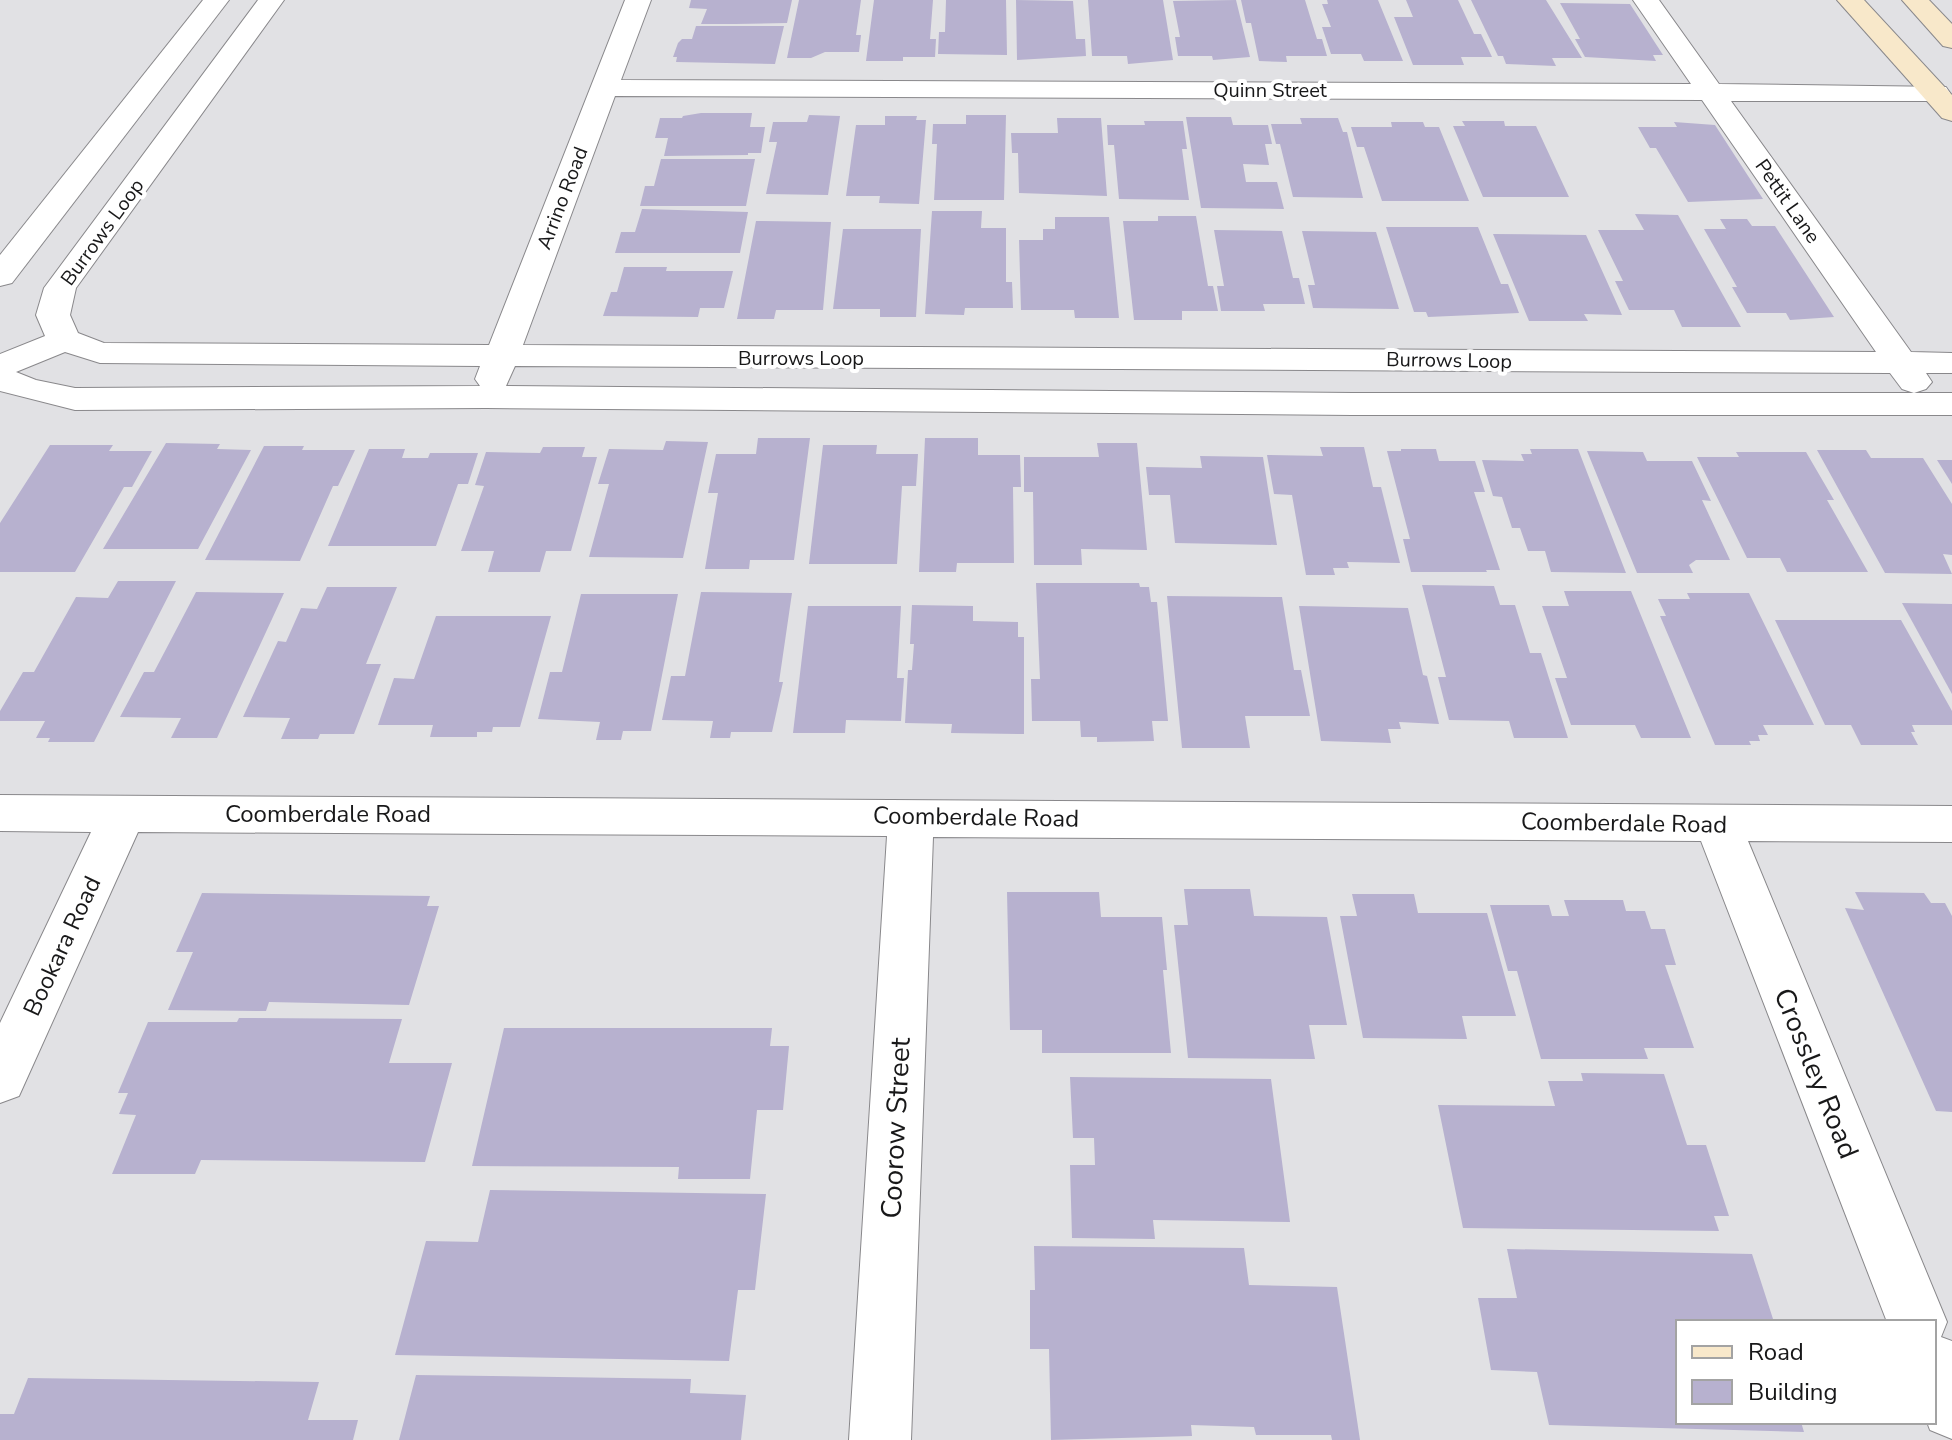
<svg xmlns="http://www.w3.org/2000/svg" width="1952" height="1440" font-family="'Nunito Sans',sans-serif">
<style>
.building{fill:#b7b1cf}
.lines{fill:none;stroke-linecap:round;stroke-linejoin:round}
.minor-casing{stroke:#89888b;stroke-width:2}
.secondary-casing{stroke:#89888b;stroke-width:2}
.minor{fill:#fff;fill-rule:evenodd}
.secondary{fill:#f8e8ca;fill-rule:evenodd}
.labels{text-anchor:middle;stroke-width:8;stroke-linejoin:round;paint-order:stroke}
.far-street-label{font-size:20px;fill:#181819;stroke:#fff}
.street-label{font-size:24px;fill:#181819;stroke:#fff}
.near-street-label{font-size:28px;fill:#181819;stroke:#fff}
</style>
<rect width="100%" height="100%" fill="#e1e1e4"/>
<g class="building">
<path d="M691,0H792L787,23L735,24H701L707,9L689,8Z"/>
<path d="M799,0H861L856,35H861L859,52H825L811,58H787Z"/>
<path d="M874,0H933L930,39H936L935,57H903V61H866Z"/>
<path d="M946,0H1006L1007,55L938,54L939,32H945Z"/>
<path d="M1016,0L1073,1L1076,39H1085L1086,56L1017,60Z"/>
<path d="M1088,0H1163L1173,60L1128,64L1127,56H1092Z"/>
<path d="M1236,0L1250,57L1213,60L1212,56H1178L1175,37H1180L1173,1Z"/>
<path d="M1241,0H1305L1317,39H1322L1327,56H1286L1287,62L1259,61L1251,23H1246Z"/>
<path d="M1327,0H1378L1403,61H1364L1361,54H1331L1322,27H1331L1322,4H1328Z"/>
<path d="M1406,0H1458L1474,34H1481L1492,57H1461L1464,65H1413L1394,17H1413Z"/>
<path d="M1471,0H1546L1582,58H1552L1556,66L1506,64L1503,56H1498Z"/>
<path d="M1560,3L1630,4L1663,55H1653L1656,61L1585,57L1575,39H1580Z"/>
<path d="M696,26H784L775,64L676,62L677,57H673L678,43L682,39H692Z"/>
<path d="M701,113H752L750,127H765L761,153H748V155L664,156L668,138H655L660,118H682L683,116Z"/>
<path d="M809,115L840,116L828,195L766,194L777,142H769L773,122H807Z"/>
<path d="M966,115H1006L1004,200H934L937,144H932L933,124H966Z"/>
<path d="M885,116H917L916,120H926L919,204L879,203L880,196H846L856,125H885Z"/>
<path d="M1186,117H1231L1233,125H1268L1272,144H1265L1269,165L1243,164L1246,182H1277L1284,209L1201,208Z"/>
<path d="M1057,118H1101L1107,196L1019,193L1018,153H1012L1011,133H1058Z"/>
<path d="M1300,118H1338L1343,132H1347L1363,198L1293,197L1280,144H1276L1271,124H1302Z"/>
<path d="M1144,121H1183L1187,149H1182L1189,200L1119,199L1114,145H1108L1107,125H1145Z"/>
<path d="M1462,121H1504L1505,126H1536L1569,197H1483L1453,126H1465Z"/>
<path d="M1391,122H1423L1425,127H1439L1469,201H1382L1364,147H1357L1351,127H1392Z"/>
<path d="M1674,122L1715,125L1763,199L1688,202L1656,148H1650L1638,127H1677Z"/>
<path d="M661,159H755L746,206H640L645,186H654Z"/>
<path d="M642,209L748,212L740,253H615L621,232H635Z"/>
<path d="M932,211H982L981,228H1006V282H1012L1013,308H965L964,315L925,314Z"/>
<path d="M1635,214L1678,215L1741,327H1682L1674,310H1629L1615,281H1623L1598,230H1644Z"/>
<path d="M1158,216H1196L1208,286H1213L1218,311H1182V320H1134L1123,221H1158Z"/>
<path d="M1055,217H1109L1119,318H1075L1074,310H1021L1019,240H1043V229H1055Z"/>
<path d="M1720,219H1747L1752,226H1775L1834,317L1790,320L1786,313H1747L1732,287H1737L1704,229H1726Z"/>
<path d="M756,221L831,222L823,310H776L774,319H737Z"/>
<path d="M1386,227H1478L1501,284H1508L1519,313L1428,317L1426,312H1414Z"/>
<path d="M843,229H921L916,317H880V309H833Z"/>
<path d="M1214,230L1282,231L1293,278H1299L1305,304H1263L1265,311H1221L1217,286H1224Z"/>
<path d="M1302,231L1376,232L1399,309L1313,308L1308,285H1315Z"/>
<path d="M1493,234L1586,235L1622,315L1584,314L1588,321H1529Z"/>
<path d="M624,267H667L666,271H733L724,308H700L698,317L603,316L611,292H617Z"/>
<path d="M758,438H810L794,560H750L749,569H705L718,493H708L716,454H756Z"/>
<path d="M925,438H978V455H1020L1021,487H1013L1014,563H957L956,572H919Z"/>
<path d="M666,441L708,442L683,558L589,557L609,484H598L609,449L663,450Z"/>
<path d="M166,443L220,444L217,449L251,450L198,549H103Z"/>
<path d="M1097,443H1137L1147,550L1081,549L1082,565H1034L1033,492H1024V457H1099Z"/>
<path d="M50,445H113L109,451H152L132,487H124L75,572H0V523Z"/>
<path d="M823,445H877L876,454H918L916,486H902L897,564H809Z"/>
<path d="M264,446H304L302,450H355L338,486H333L300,561L205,560Z"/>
<path d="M543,447H585L582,457H597L571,551H546L540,572H488L494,551H461L484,486L475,485L486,452L540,453Z"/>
<path d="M1320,447H1364L1373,487H1381L1400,563L1347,562L1349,568H1333L1335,575H1306L1292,495L1274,494L1267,455L1323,456Z"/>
<path d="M369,449H405L402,458H428L430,453H478L468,484H458L436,546H328Z"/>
<path d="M1401,449H1436L1439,461H1475L1485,492H1474L1500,570H1486L1487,572H1411L1403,539H1410L1387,451H1401Z"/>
<path d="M1530,449H1578L1626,573L1551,572L1545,551H1528L1520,528H1512L1502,497L1493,496L1482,460L1524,461L1521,454H1532Z"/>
<path d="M1817,450H1866L1871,458H1923L1952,504V555L1943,554L1952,574L1885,573Z"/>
<path d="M1587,451L1643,452L1647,461H1692L1711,501L1702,500L1730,560H1696L1689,565L1693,573H1637Z"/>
<path d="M1736,452H1806L1834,500H1827L1868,572H1787L1780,558H1747L1697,457H1739Z"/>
<path d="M1200,456L1263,457L1277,545L1175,543L1170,495H1149L1146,467L1202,468Z"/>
<path d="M1937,460H1952V484Z"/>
<path d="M118,581H176L94,742H48L50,738H36L45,721H0V711L23,672H34L76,597L108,598Z"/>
<path d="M1036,583H1139L1140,587H1149L1151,602H1157L1168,721H1152L1154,741L1097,742V737H1081L1080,721H1032L1031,679H1040Z"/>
<path d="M1422,585L1494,586L1500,605H1515L1530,653H1541L1568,738H1514L1509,721L1449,720L1438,677H1446Z"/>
<path d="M327,587H397L366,664H381L354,734H320L318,739H281L290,718L243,717L278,641L286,642L301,608L317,609Z"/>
<path d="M1564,591H1631L1691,738H1641L1635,725H1571L1555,678H1567L1542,606H1569Z"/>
<path d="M196,592L284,593L217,738H171L181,718L120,717L144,672H154Z"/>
<path d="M701,592L792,593L779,682H783L772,732H731L730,738H710L713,721L662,720L671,676H685Z"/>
<path d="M1687,593H1749L1814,725H1763L1768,735H1758L1760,741H1749L1751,745H1715L1660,616H1666L1658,599H1690Z"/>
<path d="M581,594H678L651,731H623L621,740H596L600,722L538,719L550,672H562Z"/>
<path d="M1167,596L1282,597L1294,670H1301L1310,716H1245L1250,748H1182Z"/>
<path d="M1902,603L1952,604V694Z"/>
<path d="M912,605L973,606V621L1018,622V637H1024V734L951,733L952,724L905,723L908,670H912L914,644H910Z"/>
<path d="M808,606H901L897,678H904L901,721L846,720L845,733H793Z"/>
<path d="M1299,606L1408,608L1423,675L1427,676L1439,724L1399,722L1401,729H1388L1391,743L1321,741Z"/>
<path d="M436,616H551L520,727H493L492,732H477V737H430L433,725H378L394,678L414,679Z"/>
<path d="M1775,620H1901L1952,711V725H1912L1915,732H1911L1918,745H1861L1851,725H1825Z"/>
<path d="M1184,889H1250L1254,916L1327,917L1347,1025H1309L1315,1059L1188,1058L1174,925H1188Z"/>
<path d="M1007,892H1099L1101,917H1162L1167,970H1163L1171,1053H1042V1030H1010Z"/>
<path d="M1855,892L1924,893L1931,903H1945L1952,916V1112L1936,1111L1845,908L1864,910Z"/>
<path d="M202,893L430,896L427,906H439L409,1005L269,1002L266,1011L168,1010L193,952H176Z"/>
<path d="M1352,894H1414L1418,913H1487L1516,1016H1462L1467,1039L1363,1038L1340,916H1357Z"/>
<path d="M1564,900H1623L1626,911H1645L1651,929H1665L1676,965H1665L1694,1048H1644L1648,1059H1541L1517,971H1508L1490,905H1549L1552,916H1569Z"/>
<path d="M239,1018L402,1019L389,1063H452L425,1162L201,1160L195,1174H112L136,1115L119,1114L128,1093H118L148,1022H237Z"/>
<path d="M504,1028H772L770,1046H789L783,1110H757L750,1179H678L679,1167L472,1166Z"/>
<path d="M1581,1073L1664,1074L1687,1145H1706L1729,1216H1714L1719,1231L1463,1228L1438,1105L1555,1106L1548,1081H1583Z"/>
<path d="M1070,1077L1271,1079L1290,1222L1153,1220L1155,1239L1072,1238L1070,1165H1095L1094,1138H1073Z"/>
<path d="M490,1190L766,1194L755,1290H738L729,1361L395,1355L426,1241L478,1242Z"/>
<path d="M1034,1246L1244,1248L1249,1285L1337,1287L1360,1440H1332L1331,1435H1256L1254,1427L1191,1425L1192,1436L1051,1440L1049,1349H1030V1290H1035Z"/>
<path d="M1507,1249L1752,1254L1774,1322H1678V1422H1801L1804,1432L1549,1425L1537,1372L1491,1370L1478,1298H1517Z"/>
<path d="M416,1375L691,1379L690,1393L746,1395L741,1440H399Z"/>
<path d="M28,1378L319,1382L308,1420H358L353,1440H0V1414H14Z"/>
</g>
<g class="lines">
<defs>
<g id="minor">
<path d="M203,0H229L12,283L0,286V255Z"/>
<path d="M258,0H284L76,288L70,315L78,333L104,343L489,345L625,0H651L621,80L1691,84L1633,0H1659L1719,84L1946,87L1950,93L1946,99L1936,101H1731L1911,352L1952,353V373H1926L1932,382L1926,389L1914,393L1902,389L1890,373L515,366L506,386L1353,393H1952V415H1353L486,408L75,410L0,391V354L45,336L36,315L44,288ZM615,96L1702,100L1876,352L523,345ZM65,352L100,363L480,366L475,379L480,386L75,388L36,380L16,372Z"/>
<path d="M0,795L1952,806V842L1748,841L1947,1322L1941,1337L1952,1341V1439L1930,1430L1927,1422H1934V1322H1887L1701,841L933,837L911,1440H849L887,836L138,832L19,1096L0,1103V1023L91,832L0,831Z"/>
</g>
<g id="secondary">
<path d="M1837,0H1864L1952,95V121L1942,118Z"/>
<path d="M1902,0H1929L1952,24V48L1943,46Z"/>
</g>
</defs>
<use href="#minor" class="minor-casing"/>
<use href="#secondary" class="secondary-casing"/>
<use href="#minor" class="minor"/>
<use href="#secondary" class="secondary"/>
</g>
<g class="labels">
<g class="far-street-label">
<text x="1270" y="97">Quinn Street</text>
<text transform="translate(562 198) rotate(-69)" y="7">Arrino Road</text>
<text transform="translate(1788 201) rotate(55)" y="7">Pettit Lane</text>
<text transform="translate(102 232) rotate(-54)" y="7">Burrows Loop</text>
<text x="801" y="365">Burrows Loop</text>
<text transform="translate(1449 360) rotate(1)" y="7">Burrows Loop</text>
</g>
<g class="street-label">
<text x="328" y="822">Coomberdale Road</text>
<text transform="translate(976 817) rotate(1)" y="8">Coomberdale Road</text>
<text transform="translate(1624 823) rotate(1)" y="8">Coomberdale Road</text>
<text transform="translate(62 946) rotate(-65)" y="8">Bookara Road</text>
</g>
<g class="near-street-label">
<text transform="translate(1817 1073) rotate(68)" y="10">Crossley Road</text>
<text transform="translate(895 1128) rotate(-87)" y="10">Coorow Street</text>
</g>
</g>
<rect x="1676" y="1320" width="260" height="104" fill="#ffffff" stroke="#a3a3a3" stroke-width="2"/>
<rect x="1692" y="1346" width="40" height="12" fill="#f8e8ca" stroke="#a3a3a3" stroke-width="2"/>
<text x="1748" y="1360" font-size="24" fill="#181819">Road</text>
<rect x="1692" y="1380" width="40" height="24" fill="#b7b1cf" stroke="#a3a3a3" stroke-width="2"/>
<text x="1748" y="1400" font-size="24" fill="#181819">Building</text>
</svg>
